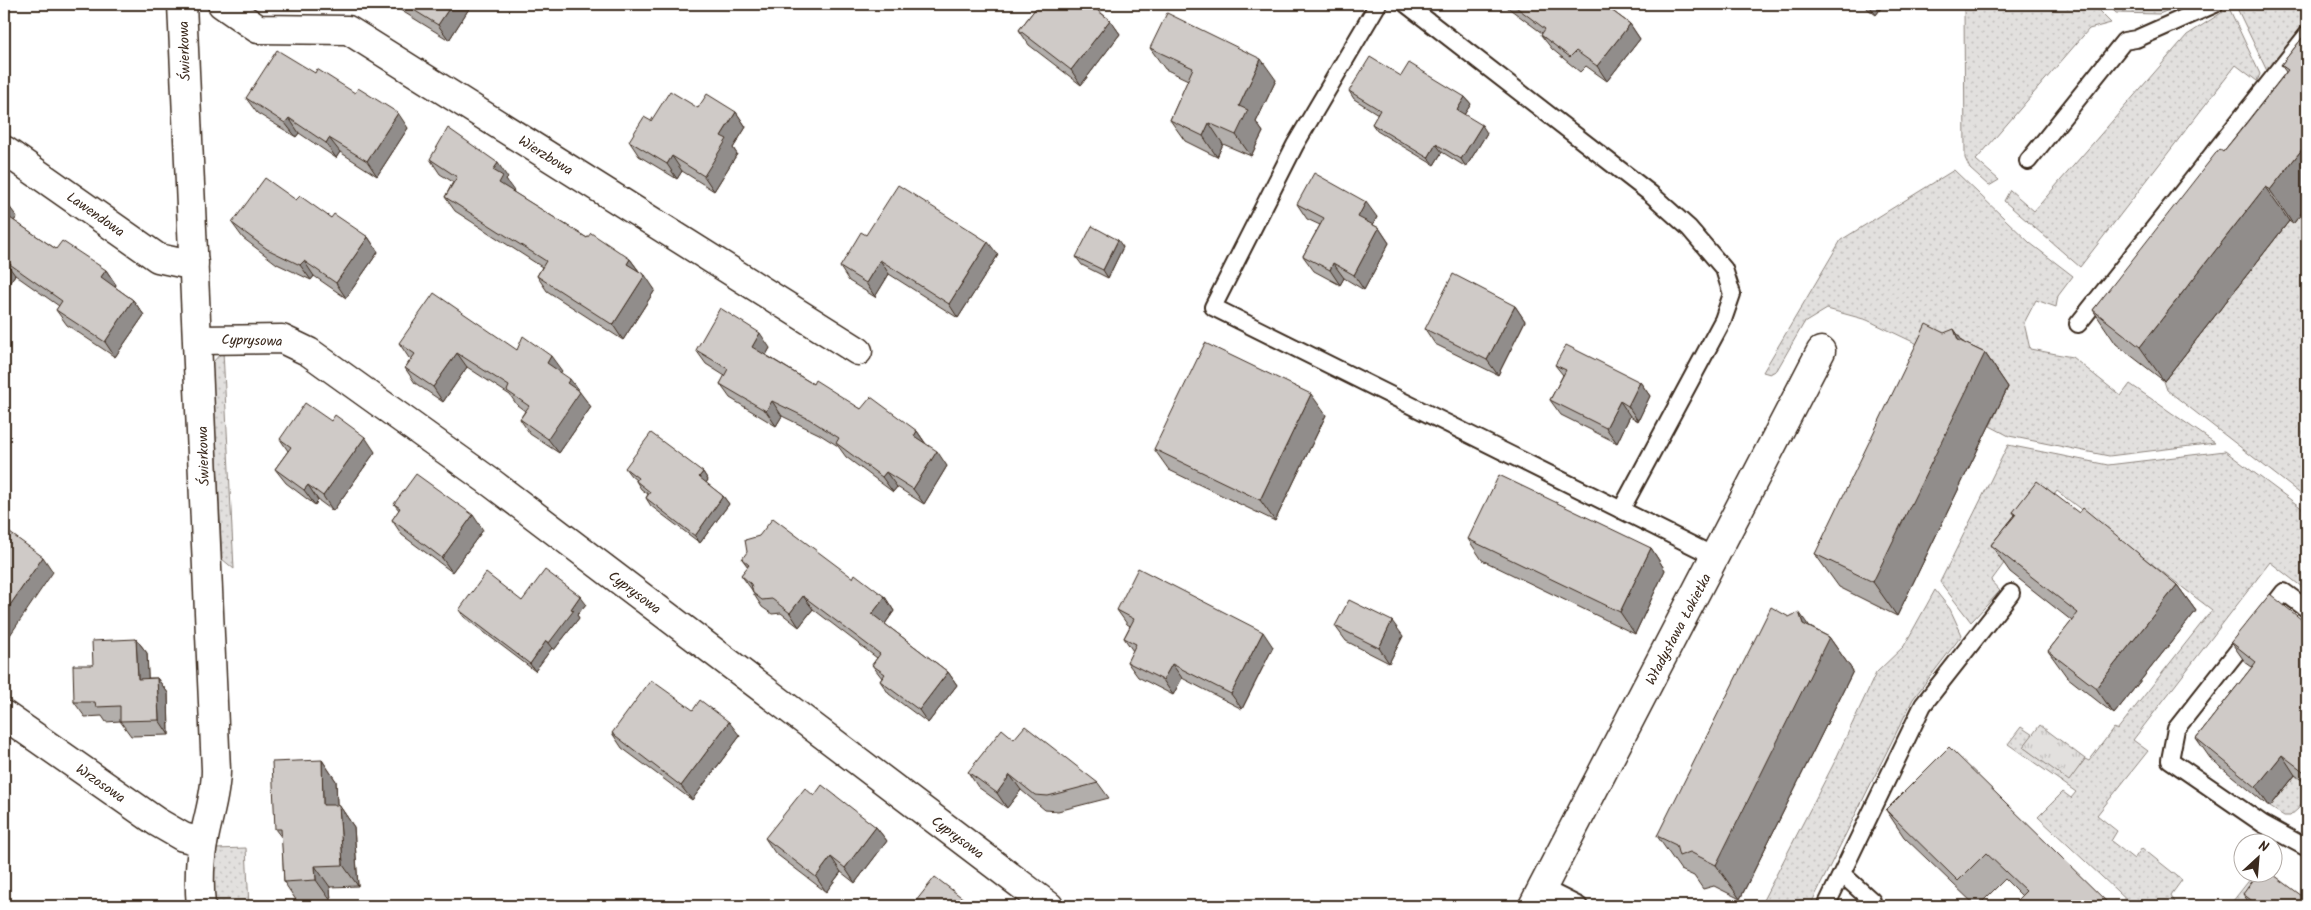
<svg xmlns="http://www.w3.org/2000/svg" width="2311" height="910" font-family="Kalam,sans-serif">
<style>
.grass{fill:url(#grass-dots);stroke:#8e857e}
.park{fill:url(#park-tufts);stroke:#8e857e}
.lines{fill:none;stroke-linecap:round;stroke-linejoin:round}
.lane-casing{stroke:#3b2a1e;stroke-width:20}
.street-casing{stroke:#3b2a1e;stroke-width:31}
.lane{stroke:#fff;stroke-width:16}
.street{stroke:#fff;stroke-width:28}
.wall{fill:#b2aeab;stroke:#3b2a1e}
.shaded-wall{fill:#918d8b;stroke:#3b2a1e}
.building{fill:#cfcac7;stroke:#3b2a1e}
.labels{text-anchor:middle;stroke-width:4;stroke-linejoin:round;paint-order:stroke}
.street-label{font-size:14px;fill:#3b2a1e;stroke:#fff}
</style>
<defs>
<pattern id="grass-dots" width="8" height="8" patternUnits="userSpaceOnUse" patternTransform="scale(1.25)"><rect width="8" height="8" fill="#e2e0de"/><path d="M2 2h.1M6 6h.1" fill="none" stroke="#c3c0be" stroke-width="1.8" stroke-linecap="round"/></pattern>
<pattern id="park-tufts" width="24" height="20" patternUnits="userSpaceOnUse" patternTransform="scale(1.25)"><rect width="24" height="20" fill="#e2e0de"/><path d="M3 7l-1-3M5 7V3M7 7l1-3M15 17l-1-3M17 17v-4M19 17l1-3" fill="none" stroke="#c3c0be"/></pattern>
</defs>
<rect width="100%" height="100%" fill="#fff"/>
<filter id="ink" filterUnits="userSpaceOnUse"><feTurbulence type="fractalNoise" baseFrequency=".02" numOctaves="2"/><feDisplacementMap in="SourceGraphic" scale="10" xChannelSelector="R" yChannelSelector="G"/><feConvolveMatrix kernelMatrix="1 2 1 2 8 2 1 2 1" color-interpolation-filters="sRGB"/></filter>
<g filter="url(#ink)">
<g class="grass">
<path d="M1964,4H2092L2111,23L2089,29L1976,160L1999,180L1989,186L1970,169L1965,158Z"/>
<path d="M2107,4H2184L2159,14L2116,13Z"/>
<path d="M2235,4H2307V20L2267,71Z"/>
<path d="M2229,8L2260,74L2257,81L2236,65L2080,267L2004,201L2010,190L2034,211L2187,35Z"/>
<path d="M1954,170L2030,243L2073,276L2058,296L2056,307L2036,300L2024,323L2030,349L2072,357L2121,396L2130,384L2215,443L2109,456L2009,436L1990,426L2008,387L1867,320L1827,309L1804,323L1777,370L1770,374L1763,372L1841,240Z"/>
<path d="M2307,206V499L2167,390L2164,381L2289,221L2293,224Z"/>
<path d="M223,351L234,569L222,559L212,363Z"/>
<path d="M2008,445L2108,465L2225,451L2307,512V591L2270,562L2133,740L2148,751L2097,815L2117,831L2111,841L2134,859L2142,848L2182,880L2171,895L2177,906H2133L2038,817L2063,792L2071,798L2076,792L2008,744L2021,727L2033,735L2023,747L2069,780L2085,759L2089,761L2114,728L2117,730L2212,610L2057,491L1991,581L2000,591L1971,622L1940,582Z"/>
<path d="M1935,590L1950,609L1962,635L1913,699L1810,906H1760L1833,765L1876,673L1904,646Z"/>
<path d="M2301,768L2307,773V797L2298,809L2290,816H2284L2270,807Z"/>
<path d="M246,848L249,906H213L215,849Z"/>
<path d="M2274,850L2281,856L2282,859L2274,871Z"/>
<path d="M2255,873H2273L2250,904L2253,906H2229Z"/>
</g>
<path class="park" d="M2040,725L2085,759L2069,781L2023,747Z"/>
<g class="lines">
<defs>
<g id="lane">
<path d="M1378,4L1295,145L1213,307L1716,557"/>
<path d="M1406,4L1651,194L1689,228L1724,269L1732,294L1723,320L1621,510"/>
<path d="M2028,161L2124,41L2136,39L2215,4"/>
<path d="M2078,324L2307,35"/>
<path d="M2307,609L2284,592L2176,729L2170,760L2263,824L2307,848"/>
<path d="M1842,874L1872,901"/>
<path d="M1543,888L1579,906"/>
<path d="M1826,906L1923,705L2011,593"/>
</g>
<g id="street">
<path d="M182,4L216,770C216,796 207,819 203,844C199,865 199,885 201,906"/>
<path d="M222,4L258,29L348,30L858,351"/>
<path d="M4,150L158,258L181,263H194"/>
<path d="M198,340L282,339L309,352L493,484L1049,906"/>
<path d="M4,715L157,822L183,837L203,842"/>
<path d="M1533,906L1821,351"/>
</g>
</defs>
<use href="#lane" class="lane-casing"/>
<use href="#street" class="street-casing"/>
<use href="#lane" class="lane"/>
<use href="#street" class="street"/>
</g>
<g class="wall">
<path d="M394,4H472L449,40L397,8Z"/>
<path d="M1039,4H1095L1101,13L1110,20L1120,34L1081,85L1029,45L1019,30Z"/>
<path d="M1503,4H1603L1630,24L1640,39L1607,81L1586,66L1580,72L1552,49L1541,35L1542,33Z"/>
<path d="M1861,4H1884L1876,15Z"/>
<path d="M2307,32V206L2293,224L2289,221L2164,381L2116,344L2093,310L2223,152L2286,72L2281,65Z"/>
<path d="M1150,48L1276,80L1256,122L1263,132L1251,156L1223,144L1217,157L1185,141L1170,120L1188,80L1165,69Z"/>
<path d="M315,73L408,128L377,176L340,152L336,158L299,133L296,137L257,113L246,98Z"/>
<path d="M1401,76L1465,97L1471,104L1464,115L1487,133L1466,167L1442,152L1434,165L1377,131L1372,124L1378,114L1354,99L1349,91Z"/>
<path d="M698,108L736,112L746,127L733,148L737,154L714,191L682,171L677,179L639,156L629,141L651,121Z"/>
<path d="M430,159L508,178L506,180L513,192L587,238L630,259L639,271L655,290L623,340L547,291L537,276L542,267L455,211L445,197L453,182L440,174Z"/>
<path d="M296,200L368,237L378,252L346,298L314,276L311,280L277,264L243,238L232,223Z"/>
<path d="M4,201L17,217L14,221L56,249L106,270L116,285L115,287L133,300L144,315L115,357L67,325L56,310L59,306L15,275L6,287L4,286Z"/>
<path d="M1297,204L1377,217L1373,225L1379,228L1389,243L1364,290L1344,278L1340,285L1314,271L1303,256L1320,225L1307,219Z"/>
<path d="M866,235L998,255L958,318L889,274L875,297L849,281L840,267Z"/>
<path d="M1123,247L1108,278L1082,265L1076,257Z"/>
<path d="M1515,306L1525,321L1498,375L1435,344L1425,329Z"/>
<path d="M399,343L517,350L562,371L560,373L578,391L591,407L559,453L530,434L520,419L525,411L517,405L510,395L467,367L443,402L415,383L405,368L411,359L409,358Z"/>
<path d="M1964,343L1985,353L2008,387L1897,616L1839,587L1815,554Z"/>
<path d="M770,348L766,355L813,384L861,409L917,431L926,444L947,466L924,504L897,487L893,492L846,457L838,446L819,434L782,416L776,426L730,398L720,384L725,376L706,364L696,350Z"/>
<path d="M1555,365L1640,382L1650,396L1638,421L1630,416L1617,443L1561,415L1550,400L1563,375Z"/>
<path d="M1326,415L1275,521L1169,470L1154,449Z"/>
<path d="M331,421L375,452L333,511L318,500L315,505L286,483L275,469L288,451L280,439Z"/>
<path d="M625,468L703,472L708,480L706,483L723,496L729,504L700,543L651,506L646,498L648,494L641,489L636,481V480L631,476Z"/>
<path d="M394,504L483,530L452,572L402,535L392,520L399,510Z"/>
<path d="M2013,512L2079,513L2177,585L2196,611L2114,714L2067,677L2048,651L2072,621L2010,572L1991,545L2015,515Z"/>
<path d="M1468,539L1651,548L1665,570L1635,634L1482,560Z"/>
<path d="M742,559L853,578L885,597L894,611L885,624L948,672L957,685L928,723L889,694L880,681L882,678L872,665L877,658L813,609L799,627L781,613L772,614L762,607L753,593L752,590L741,575L748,567Z"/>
<path d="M522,601L586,604L577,615L579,618L554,650L552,648L535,671L464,617L459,610Z"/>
<path d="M1117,610L1273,647L1242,709L1182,678L1173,695L1138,677L1127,662L1133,651L1124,638L1130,626L1127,624Z"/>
<path d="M2307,624V784L2295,775L2270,807L2210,758L2196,738L2252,667L2245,662L2231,642Z"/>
<path d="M1335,626L1403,636L1389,663L1346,641Z"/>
<path d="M1810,627L1829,637L1853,671L1740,899L1714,886L1703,889L1694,876L1681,870L1657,836Z"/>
<path d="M136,639L147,653L148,678H157L168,693L169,735L131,736L120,721L106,722L102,716L85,717L74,702L93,665Z"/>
<path d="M612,733L740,736L692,800L622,748Z"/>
<path d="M1014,739L1098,783L1109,798L1058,811L1045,810L1021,790L1007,808L978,787L968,772Z"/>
<path d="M322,760L336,781L337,805H339L354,827L358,886L330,887L331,901L298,903L284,882L282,838L275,829Z"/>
<path d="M814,796L876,827L887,841L855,883L841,872L826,892L775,853L765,838Z"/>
<path d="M1886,810L2111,906L2022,896L2005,879L1978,906H1976L1904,837Z"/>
<path d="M2243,894L2306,899L2307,900V906H2253L2250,904Z"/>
</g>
<g class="shaded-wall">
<path d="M452,4H472L449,40L438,25Z"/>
<path d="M1089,4H1095L1101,12L1098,17Z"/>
<path d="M1868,4H1884L1876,15Z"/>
<path d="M1110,20L1120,34L1081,85L1071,70Z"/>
<path d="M1630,24L1640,39L1607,81L1597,66Z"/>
<path d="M1261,59L1276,80L1256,122L1263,132L1251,156L1236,135L1239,106Z"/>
<path d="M1465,97L1471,104L1462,118L1457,110Z"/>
<path d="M736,112L746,127L733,148L737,154L714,191L704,176L721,136Z"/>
<path d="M398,113L408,128L377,176L367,161Z"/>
<path d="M289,118L299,133L296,137L285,123Z"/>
<path d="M1209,123L1223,144L1217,157L1203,136Z"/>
<path d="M1482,125L1487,133L1466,167L1461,159Z"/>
<path d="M329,138L340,152L336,158L326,143Z"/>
<path d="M2307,143V206L2293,224L2270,190Z"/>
<path d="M1436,144L1442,152L1434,165L1428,158Z"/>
<path d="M672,156L682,171L677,179L667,164Z"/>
<path d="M498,163L508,178L506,180L514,191L510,198L499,183L493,170Z"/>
<path d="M2265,187L2289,221L2164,381L2140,347Z"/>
<path d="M6,202L17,217L10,226L4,216V206Z"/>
<path d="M1366,202L1377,217L1369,232L1358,217Z"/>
<path d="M1379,228L1389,243L1364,290L1354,275Z"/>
<path d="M368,237L378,252L346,298L336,283Z"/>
<path d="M1118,240L1123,247L1108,278L1103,270Z"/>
<path d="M988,242L998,255L958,318L949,304Z"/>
<path d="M630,259L641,274L627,264Z"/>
<path d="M4,260L15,275L6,287L4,284Z"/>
<path d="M880,260L889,274L875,297L866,283Z"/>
<path d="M304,261L314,276L311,280L300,265Z"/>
<path d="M1333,263L1344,278L1340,285L1330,270Z"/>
<path d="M106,270L116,285L111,292L101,277Z"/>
<path d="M645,275L655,290L623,340L613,325Z"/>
<path d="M133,300L144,315L115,357L105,342Z"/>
<path d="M1515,306L1525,321L1498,375L1487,360Z"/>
<path d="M1954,329L1978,363L1985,353L2008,387L1897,616L1873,582L1958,340Z"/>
<path d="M760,333L770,348L762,362L752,347Z"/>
<path d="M457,353L467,367L443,402L433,387Z"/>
<path d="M551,356L562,371L557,378L547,363Z"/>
<path d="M570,379L591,407L559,453L548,439L567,383Z"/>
<path d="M1640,382L1650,396L1638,421L1628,406Z"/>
<path d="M1311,394L1326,415L1275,521L1260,500Z"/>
<path d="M772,401L782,416L776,426L766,411Z"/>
<path d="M1620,401L1630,416L1617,443L1606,428Z"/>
<path d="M917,431L927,446L914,436Z"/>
<path d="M365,437L375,452L333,511L323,496Z"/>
<path d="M937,451L947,466L924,504L913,489Z"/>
<path d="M703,472L708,480L704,485L699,477Z"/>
<path d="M886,472L897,487L893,492L882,477Z"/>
<path d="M308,485L318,500L315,505L304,490Z"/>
<path d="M723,496L729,504L700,543L695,536Z"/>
<path d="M473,515L483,530L452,572L442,558Z"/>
<path d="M1651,548L1665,570L1635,634L1620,612Z"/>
<path d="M43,557L53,572L4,644V614Z"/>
<path d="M2177,585L2196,611L2114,714L2096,688Z"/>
<path d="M580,596L586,604L577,615L579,618L554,650L549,643L571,609Z"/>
<path d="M803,596L813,609L799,627L790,613Z"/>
<path d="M885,597L894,611L882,628L872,614Z"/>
<path d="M1799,612L1823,646L1829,637L1853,671L1740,899L1716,865L1803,624Z"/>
<path d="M1392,621L1403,636L1389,663L1379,648Z"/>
<path d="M1263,632L1273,647L1242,709L1231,694Z"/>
<path d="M136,639L147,653L149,694L138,679Z"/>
<path d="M546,641L552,648L535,671L530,664Z"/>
<path d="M1172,664L1182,678L1173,695L1163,680Z"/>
<path d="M948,672L957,685L928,723L919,710Z"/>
<path d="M157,678L168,693L169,735L159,720Z"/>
<path d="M729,722L740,736L692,800L681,786Z"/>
<path d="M2282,755L2295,775L2270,807L2256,787Z"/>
<path d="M322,760L336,781L338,826L323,805Z"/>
<path d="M1010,775L1021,790L1007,808L997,793Z"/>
<path d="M339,805L354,827L358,886L343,865Z"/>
<path d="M876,827L887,841L855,883L845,868Z"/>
<path d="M831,857L841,872L826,892L816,877Z"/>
<path d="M315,866L330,887L331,901L316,880Z"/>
<path d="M2306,899L2307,900V906H2301Z"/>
</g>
<g class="building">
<path d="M404,4H452L438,25Z"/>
<path d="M1039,4H1089L1110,20L1071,70L1019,30Z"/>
<path d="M1512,4H1603L1630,24L1597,66L1576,51L1570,57L1541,35L1545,29Z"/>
<path d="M1167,13L1261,59L1239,106L1248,110L1236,135L1209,123L1203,136L1170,120L1193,68L1150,48Z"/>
<path d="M2307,32V143L2270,190L2265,187L2140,347L2093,310L2219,149L2223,152L2245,125L2288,70L2281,65Z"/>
<path d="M277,50L315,73L317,69L355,93L358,88L398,113L367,161L329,138L326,143L289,118L285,123L246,98Z"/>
<path d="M1370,57L1401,76L1409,63L1465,97L1457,110L1482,125L1461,159L1436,144L1428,158L1372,124L1380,110L1349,91Z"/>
<path d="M670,91L698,108L707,94L736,112L721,136L727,139L704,176L672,156L667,164L629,141L644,117L651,121Z"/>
<path d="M448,128L498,163L493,170L503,176L499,183L587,238L591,233L630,259L627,264L645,275L613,325L537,276L546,261L445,197L457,177L430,159Z"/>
<path d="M1314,173L1366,202L1358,217L1379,228L1354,275L1333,263L1330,270L1303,256L1324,218L1297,204Z"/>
<path d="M265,178L296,200L300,196L331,218L334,214L368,237L336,283L304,261L300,265L267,249L232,223Z"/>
<path d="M898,185L988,242L949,304L880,260L866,283L840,267L861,232L866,235Z"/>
<path d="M4,214L56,249L62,241L106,270L101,277L133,300L105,342L56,310L62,301L4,260V261Z"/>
<path d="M1092,226L1118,240L1103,270L1076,257Z"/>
<path d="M1453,274L1515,306L1487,360L1425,329Z"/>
<path d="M434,293L517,350L523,336L551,356L547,363L570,379L567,383L580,392L548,439L520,419L529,406L507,391L509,386L457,353L433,387L405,368L415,354L399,343Z"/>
<path d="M720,308L760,333L752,347L813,384L815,380L861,409L871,397L917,431L914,436L937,451L913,489L886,472L882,477L836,443L839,438L809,419L772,401L766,411L720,384L728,369L696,350Z"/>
<path d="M1926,324L1944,333L1954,329L1958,340L1985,353L1873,582L1815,554Z"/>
<path d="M1205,343L1311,394L1260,500L1154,449Z"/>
<path d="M1566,345L1640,382L1628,406L1620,401L1606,428L1550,400L1566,370L1555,365Z"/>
<path d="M305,403L331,421L335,415L365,437L323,496L308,485L304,490L275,469L291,447L280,439Z"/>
<path d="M651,433L703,472L699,477L723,496L695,536L646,498L650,492L636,481L638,478L625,468Z"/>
<path d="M416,474L473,515L442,558L392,520L400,508L394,504Z"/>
<path d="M1499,475L1651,548L1620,612L1468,539Z"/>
<path d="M2037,481L2079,513L2083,508L2177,585L2096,688L2048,651L2078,613L1991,545L2016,514L2013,512Z"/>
<path d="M773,518L853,578L855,574L885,597L872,614L948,672L919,710L880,681L885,674L872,665L880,654L803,596L790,613L772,599L762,600L753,593L751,584L741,575L749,565L742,559L747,552L745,540L759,536Z"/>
<path d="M10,533L43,557L4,614V540L5,541Z"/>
<path d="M1138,568L1263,632L1231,694L1172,664L1163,680L1127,662L1136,644L1124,638L1134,619L1117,610Z"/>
<path d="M545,570L580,596L571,609L574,610L549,643L546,641L530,664L459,610L486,573L522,601Z"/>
<path d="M2270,594L2307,624V774L2282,755L2256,787L2196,738L2256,662L2231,642Z"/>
<path d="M1349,600L1392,621L1379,648L1335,626Z"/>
<path d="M1771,607L1789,617L1799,612L1803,624L1829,637L1716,865L1690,852L1679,856L1676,845L1657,836Z"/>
<path d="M136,639L138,679L157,678L159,720L120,721V706L96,707L95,702H74L73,665H93L92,641Z"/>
<path d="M651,680L693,710L700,700L729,722L681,786L612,733Z"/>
<path d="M1025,726L1098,783L1048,796L1035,795L1010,775L997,793L968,772L1002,729L1014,739Z"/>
<path d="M1949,747L2111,906H2011L2026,891L1986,853L1958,881L1886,810Z"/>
<path d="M322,760L323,805H339L343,865L315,866L316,880L284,882L281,829H275L272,762Z"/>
<path d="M822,785L876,827L845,868L831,857L816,877L765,838L805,788L814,796Z"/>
<path d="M2259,872H2270L2306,899L2301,906H2259L2243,894Z"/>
<path d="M935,877L973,906H912Z"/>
</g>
</g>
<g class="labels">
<g class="street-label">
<text transform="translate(184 51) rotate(-92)" y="5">Świerkowa</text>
<text transform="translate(546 155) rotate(32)" y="5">Wierzbowa</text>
<text transform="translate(96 214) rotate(35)" y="5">Lawendowa</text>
<text transform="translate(252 340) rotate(2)" y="5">Cyprysowa</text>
<text transform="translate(203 456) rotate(-92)" y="5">Świerkowa</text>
<text transform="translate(635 592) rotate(37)" y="5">Cyprysowa</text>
<text transform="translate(1678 629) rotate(-62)" y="5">Władysława Łokietka</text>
<text transform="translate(101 783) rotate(35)" y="5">Wrzosowa</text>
<text transform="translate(958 837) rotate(37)" y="5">Cyprysowa</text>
</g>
</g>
<rect width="2311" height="910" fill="none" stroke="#fff" stroke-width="20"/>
<rect x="10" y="10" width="2291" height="890" fill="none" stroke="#3b2a1e" stroke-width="2" filter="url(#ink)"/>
<g transform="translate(2258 858) rotate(26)"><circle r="24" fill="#ffffff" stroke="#b1aaa5"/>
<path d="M0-4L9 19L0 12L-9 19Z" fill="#3b2a1e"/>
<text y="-8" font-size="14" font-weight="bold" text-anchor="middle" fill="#3b2a1e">N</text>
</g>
</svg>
